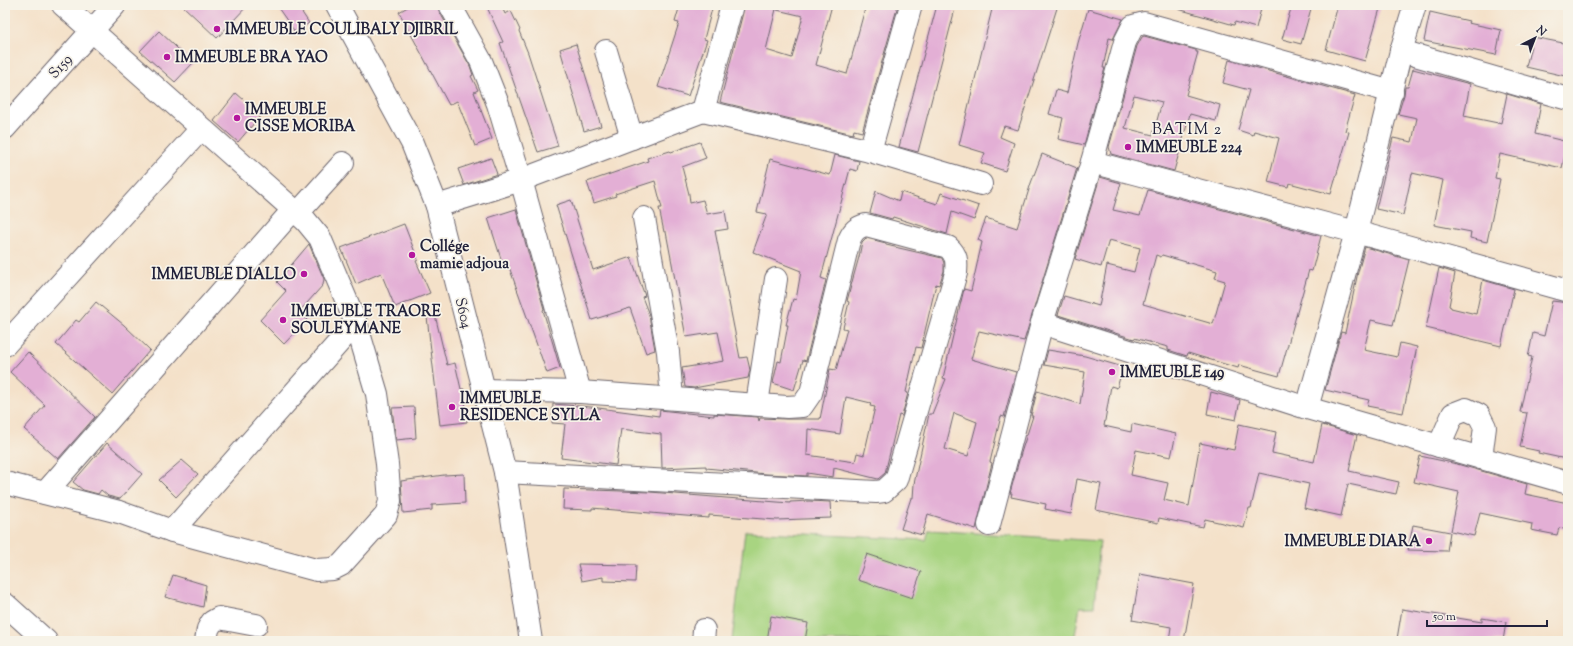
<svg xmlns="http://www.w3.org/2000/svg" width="1573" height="646" font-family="'Sorts Mill Goudy',serif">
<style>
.green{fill:#a8d481;stroke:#657b5e}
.building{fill:#e3afd5;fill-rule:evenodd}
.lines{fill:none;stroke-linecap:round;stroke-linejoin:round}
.minor-casing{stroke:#6c656d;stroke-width:24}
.minor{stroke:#fff;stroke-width:22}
.poi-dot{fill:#b5179e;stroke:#f7f3e8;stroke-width:1.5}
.labels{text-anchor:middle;stroke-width:3.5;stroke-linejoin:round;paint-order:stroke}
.poi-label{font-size:15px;font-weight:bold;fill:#22223b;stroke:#f7f3e8;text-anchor:start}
.street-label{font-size:15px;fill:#22223b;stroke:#f7f3e8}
.neighbourhood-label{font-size:16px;letter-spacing:1px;fill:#22223b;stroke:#f7f3e8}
</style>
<rect width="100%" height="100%" fill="#f7f3e8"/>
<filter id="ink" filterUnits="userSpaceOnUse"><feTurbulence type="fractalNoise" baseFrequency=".025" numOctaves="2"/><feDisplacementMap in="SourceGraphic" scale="8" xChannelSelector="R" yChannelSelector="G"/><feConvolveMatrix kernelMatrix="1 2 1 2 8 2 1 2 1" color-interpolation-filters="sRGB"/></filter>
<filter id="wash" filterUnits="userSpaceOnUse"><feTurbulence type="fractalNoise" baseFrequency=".012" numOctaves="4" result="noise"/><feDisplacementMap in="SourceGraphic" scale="16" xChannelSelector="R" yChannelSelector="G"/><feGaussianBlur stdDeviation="0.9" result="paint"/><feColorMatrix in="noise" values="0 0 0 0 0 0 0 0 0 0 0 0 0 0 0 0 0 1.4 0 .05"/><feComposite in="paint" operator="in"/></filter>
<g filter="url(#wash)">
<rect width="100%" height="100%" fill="#f4e1c9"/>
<path class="green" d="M929,530L1100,541L1094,607H1080L1074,641H732L745,531L926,540Z"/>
<g id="blocks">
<g class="building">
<path d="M182,5H248L217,38Z"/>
<path d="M276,5H297L309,23L295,32Z"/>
<path d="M411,5H438L439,11L470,66L473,75L471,76L478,90L474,92L492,139L475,146L457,101L449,105L399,12Z"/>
<path d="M486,5H501L505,14L511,11L520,30L519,31L528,53L558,146L538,152L500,43L503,42Z"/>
<path d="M680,5H713L704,39L707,40L688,96L658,87L679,23L675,22Z"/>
<path d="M745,5H777L766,50L792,58L803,16L777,10L778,5H832L816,65L847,74L866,5H898L862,132L854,130L853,134L720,102Z"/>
<path d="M937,5H956L918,152L899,147Z"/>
<path d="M993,5H1058L1018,130L1004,126L1000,137L1014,143L1005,171L981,163L985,153L959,145Z"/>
<path d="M1178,5H1262L1256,28L1235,22L1234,25L1178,9Z"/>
<path d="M1292,5H1312L1301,44L1282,39Z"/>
<path d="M1338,5H1381L1365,61L1326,50Z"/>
<path d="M1088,9L1123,19L1113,39L1109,38L1103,68H1105L1084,145L1058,139L1063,118L1049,114L1056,90L1067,93L1078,43Z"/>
<path d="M1430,12L1469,21L1468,23L1501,30L1496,55L1424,41Z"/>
<path d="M159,31L193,63L175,82L140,51Z"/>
<path d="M1144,36L1196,50V52H1198L1186,95L1220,105L1216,121L1190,114L1174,171L1111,154L1109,147L1137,46L1142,37ZM1134,95L1162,102L1153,135L1125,128Z"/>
<path d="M1533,37L1568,44V61L1565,76L1526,67Z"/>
<path d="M576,44L601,126L584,131L560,49Z"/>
<path d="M1229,60L1355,95L1345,131L1349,132L1331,194L1289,183L1288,187L1268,182L1279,138L1254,131L1253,135L1238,130L1249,90L1223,83Z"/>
<path d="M1413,69L1470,84L1464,116L1498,123V122L1501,123L1507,94L1541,104L1535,134L1568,142L1562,168L1500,154L1495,178L1500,179L1487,242L1470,238L1471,232L1434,225L1443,180L1412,173L1403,215L1376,209L1393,138L1412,142L1417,118L1398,114L1404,95L1405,87H1408Z"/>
<path d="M236,93L261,115L238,142L214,121Z"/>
<path d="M700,142L706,158L682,167L689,194L690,203L703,200L707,214L725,211L728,229L715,231L740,358L747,357L750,370L748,378L694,388L685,387L682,368L724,361L718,332L686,337L666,232H664L659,208H662L655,181L615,194L616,196L594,203L587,182L648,161L647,158L670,151L671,152Z"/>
<path d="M1042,154L1077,168L1024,341L979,331L971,359L1016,372L1004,417L1001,416L990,462L992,463L976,529L928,514L922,535L901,529L911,498H913L914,484L929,414H932L946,379L943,378L964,289L971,291L982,242L978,240L986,218L1017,228L1031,183ZM954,413L977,422L968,456L945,449Z"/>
<path d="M835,155L859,161L857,171L850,169L821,278L826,280L806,361L803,360L794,390L773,383L778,361L781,362L788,325H786L793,299L796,300L801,271L753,252L767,214L757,212L770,159L830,175Z"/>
<path d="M491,158L497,174L464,185L458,169Z"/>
<path d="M1100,177L1121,183L1113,210L1140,216L1148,190L1321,236L1312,271L1309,270L1279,376L1239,365L1238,368L1188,353L1187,356L1168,350V347L1134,338V339L1058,315L1064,296L1099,306L1107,265L1134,272L1140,248L1109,240L1101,267L1075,259ZM1156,255L1161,257L1162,255L1217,271L1215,278L1225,281L1213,324L1143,304Z"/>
<path d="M876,191L899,201L901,192L937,204L941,193L979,206L974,220L952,212L947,234L893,217L892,219L870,213Z"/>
<path d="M571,200L593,270L631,257L645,296L642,297L649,315L655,350L646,353L630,308L592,320L556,205Z"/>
<path d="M516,209L544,309L543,310L560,368L547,373L508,264L503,265L488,218Z"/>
<path d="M404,224L418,260L416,261L430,293L395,307L381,273L356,284L341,248Z"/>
<path d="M866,238L886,243V245L942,258L944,263V271L939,285L936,284L921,348L916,347L906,392L908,393L902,416L899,415L885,473L878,479L834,468L833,477L807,473V476L766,474L706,468V466L662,468L661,434L621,429L616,465L561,458L565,424L552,423L553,404L591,407L659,416L660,410L714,416V414L758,417L759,421L760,418L786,419H820L830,369L836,370L847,329L843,328L849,302L847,301L852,282L859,257L862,242ZM846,397L871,403L870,406L875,407L864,455L857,453L855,462L807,455L808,429L840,434Z"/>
<path d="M309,244L324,279L323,285L299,312L307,320L284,344L260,320L286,291L277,282Z"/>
<path d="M1365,247L1409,260L1393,325L1371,320L1364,350L1397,357L1400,343L1417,347L1403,413L1367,406L1369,400L1325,390L1341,332L1345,333L1358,272Z"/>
<path d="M1439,268L1455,273L1449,306L1451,307V308L1476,314L1483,280L1514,289L1501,346L1426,328Z"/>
<path d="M1552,301L1568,303V451L1566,459L1538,453L1539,451L1520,447L1527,413L1520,412L1532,357L1528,356L1529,353L1533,333L1544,336Z"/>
<path d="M96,302L124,325L150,350L112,394L56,344L76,320L79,322Z"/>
<path d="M435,315L447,365L455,363L461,389H464L467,422L440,425L427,317Z"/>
<path d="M1048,350L1085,356L1123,367L1117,388L1111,386L1104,426L1131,432L1132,424L1176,434L1171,457L1136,450L1131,475L1168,483L1164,500L1189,506L1200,443L1234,450L1239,424L1276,432L1272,453L1314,462L1322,425L1357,435L1349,471L1399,482L1396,494L1348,484L1341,516L1304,508L1309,484L1259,473L1251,508H1249L1244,528L1205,519L1203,527L1159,518L1158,523L1096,510L1101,484L1077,479L1071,514L1045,509L1046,504L1011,497L1012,493H1010L1021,453L1033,416H1031L1037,391L1080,404L1085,372L1044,365Z"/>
<path d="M28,352L95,417L58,459L24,429L45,405L10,372Z"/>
<path d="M1211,392L1240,400L1236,420L1207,414Z"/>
<path d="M414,407L416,438L396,440L392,408Z"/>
<path d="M107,443L142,474L120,499L108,496L101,490L98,494L83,490L73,482Z"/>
<path d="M1420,456L1457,464L1527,484L1525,494L1568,503V530L1559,528L1557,535L1531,530L1532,524L1480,513L1474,536L1451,531L1459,492L1414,482Z"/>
<path d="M182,460L198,474L176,497L159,480Z"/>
<path d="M464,474L465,503L432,505V510L403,513L401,481L444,475Z"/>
<path d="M564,489L650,492L790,503V502L809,501L830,502L831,518L777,520L709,515V518L592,508V510L563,509Z"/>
<path d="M1413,525L1450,532L1447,551L1408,550Z"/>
<path d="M867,554L921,572L912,598L858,580Z"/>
<path d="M578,564L636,565L635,582L603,581V577L582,581Z"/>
<path d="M1140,574L1194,584L1184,641H1169L1171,627L1132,620Z"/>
<path d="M173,575L206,585L203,607L165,597Z"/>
<path d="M1402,609L1482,622V618L1506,622L1503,641H1406L1397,639Z"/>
<path d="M771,616L808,623L805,641H767Z"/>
</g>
</g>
</g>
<g filter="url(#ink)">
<use href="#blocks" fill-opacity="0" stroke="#6c656d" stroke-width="1"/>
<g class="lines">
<defs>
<g id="minor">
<path d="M337,5L412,143L437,206L505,472L531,641"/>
<path d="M450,5L481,61L498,104L521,180L580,392"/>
<path d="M606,51L632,138"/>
<path d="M1401,51L1568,99"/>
<path d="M703,111L870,151L981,184"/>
<path d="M5,128L115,5"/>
<path d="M870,151L911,5"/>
<path d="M1092,162L1356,232L1568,291"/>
<path d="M437,206L521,180L703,111L732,5"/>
<path d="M297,214L343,163"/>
<path d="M644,218L668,352L672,398"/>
<path d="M1042,323L1307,408L1568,483"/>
<path d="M5,345L201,129"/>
<path d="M483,390L580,392L787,407L802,406L811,393L849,240C853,231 857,227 866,225L948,247C957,255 957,261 956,273L896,480L884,491L876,492L505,472"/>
<path d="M757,404L776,279"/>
<path d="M1307,408L1356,232L1401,51L1415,5"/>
<path d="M1439,446L1453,414L1466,409L1479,415L1485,427L1481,458"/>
<path d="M5,483L119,512L172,531L316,570L333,569L341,565L386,515L390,501L387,464L377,394L356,323L320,238L306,221L63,5"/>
<path d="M45,493L293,210"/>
<path d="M989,525L1042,323L1092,162L1125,42L1133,26L1144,23L1392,92"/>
<path d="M172,531L356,323"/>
<path d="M5,604L46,641"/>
<path d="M206,641L208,629L212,622L219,618L256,625"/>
<path d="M703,641L704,630"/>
</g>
</defs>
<use href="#minor" class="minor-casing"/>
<use href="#minor" class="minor"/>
</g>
</g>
<g class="poi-dot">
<circle cx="217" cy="29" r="4"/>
<circle cx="167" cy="57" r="4"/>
<circle cx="237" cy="118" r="4"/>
<circle cx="1128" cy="147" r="4"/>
<circle cx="412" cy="255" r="4"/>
<circle cx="304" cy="274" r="4"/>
<circle cx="283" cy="320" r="4"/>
<circle cx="1112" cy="372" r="4"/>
<circle cx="452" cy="407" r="4"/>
<circle cx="1429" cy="541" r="4"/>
</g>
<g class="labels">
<g class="poi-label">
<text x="225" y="34">IMMEUBLE COULIBALY DJIBRIL</text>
<text x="175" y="62">IMMEUBLE BRA YAO</text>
<text x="245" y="114">IMMEUBLE<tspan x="245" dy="17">CISSE MORIBA</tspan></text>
<text x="1136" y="152">IMMEUBLE 224</text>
<text x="420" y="251">Collége<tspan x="420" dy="17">mamie adjoua</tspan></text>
<text x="296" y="279" text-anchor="end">IMMEUBLE DIALLO</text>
<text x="291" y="316">IMMEUBLE TRAORE<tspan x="291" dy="17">SOULEYMANE</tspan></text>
<text x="1120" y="377">IMMEUBLE 149</text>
<text x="460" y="403">IMMEUBLE<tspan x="460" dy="17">RESIDENCE SYLLA</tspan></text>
<text x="1421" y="546" text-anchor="end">IMMEUBLE DIARA</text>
</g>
<g class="street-label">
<text transform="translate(60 66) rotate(-48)" y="5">S159</text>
<text transform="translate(464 313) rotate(76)" y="5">S604</text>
</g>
<g class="neighbourhood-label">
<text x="1187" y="134">BATIM 2</text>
</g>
</g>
<rect width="1573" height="646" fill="none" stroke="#f7f3e8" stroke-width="20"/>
<g transform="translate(1535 38) rotate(42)" stroke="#f7f3e8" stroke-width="3" paint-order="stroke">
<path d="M0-3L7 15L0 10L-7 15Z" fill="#22223b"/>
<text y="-6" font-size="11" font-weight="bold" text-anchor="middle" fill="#22223b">N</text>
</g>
<path d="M1427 620v6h120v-6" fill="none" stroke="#22223b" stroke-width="2"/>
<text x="1433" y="620" font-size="12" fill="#22223b" stroke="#f7f3e8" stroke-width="3" paint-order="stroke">50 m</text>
</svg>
